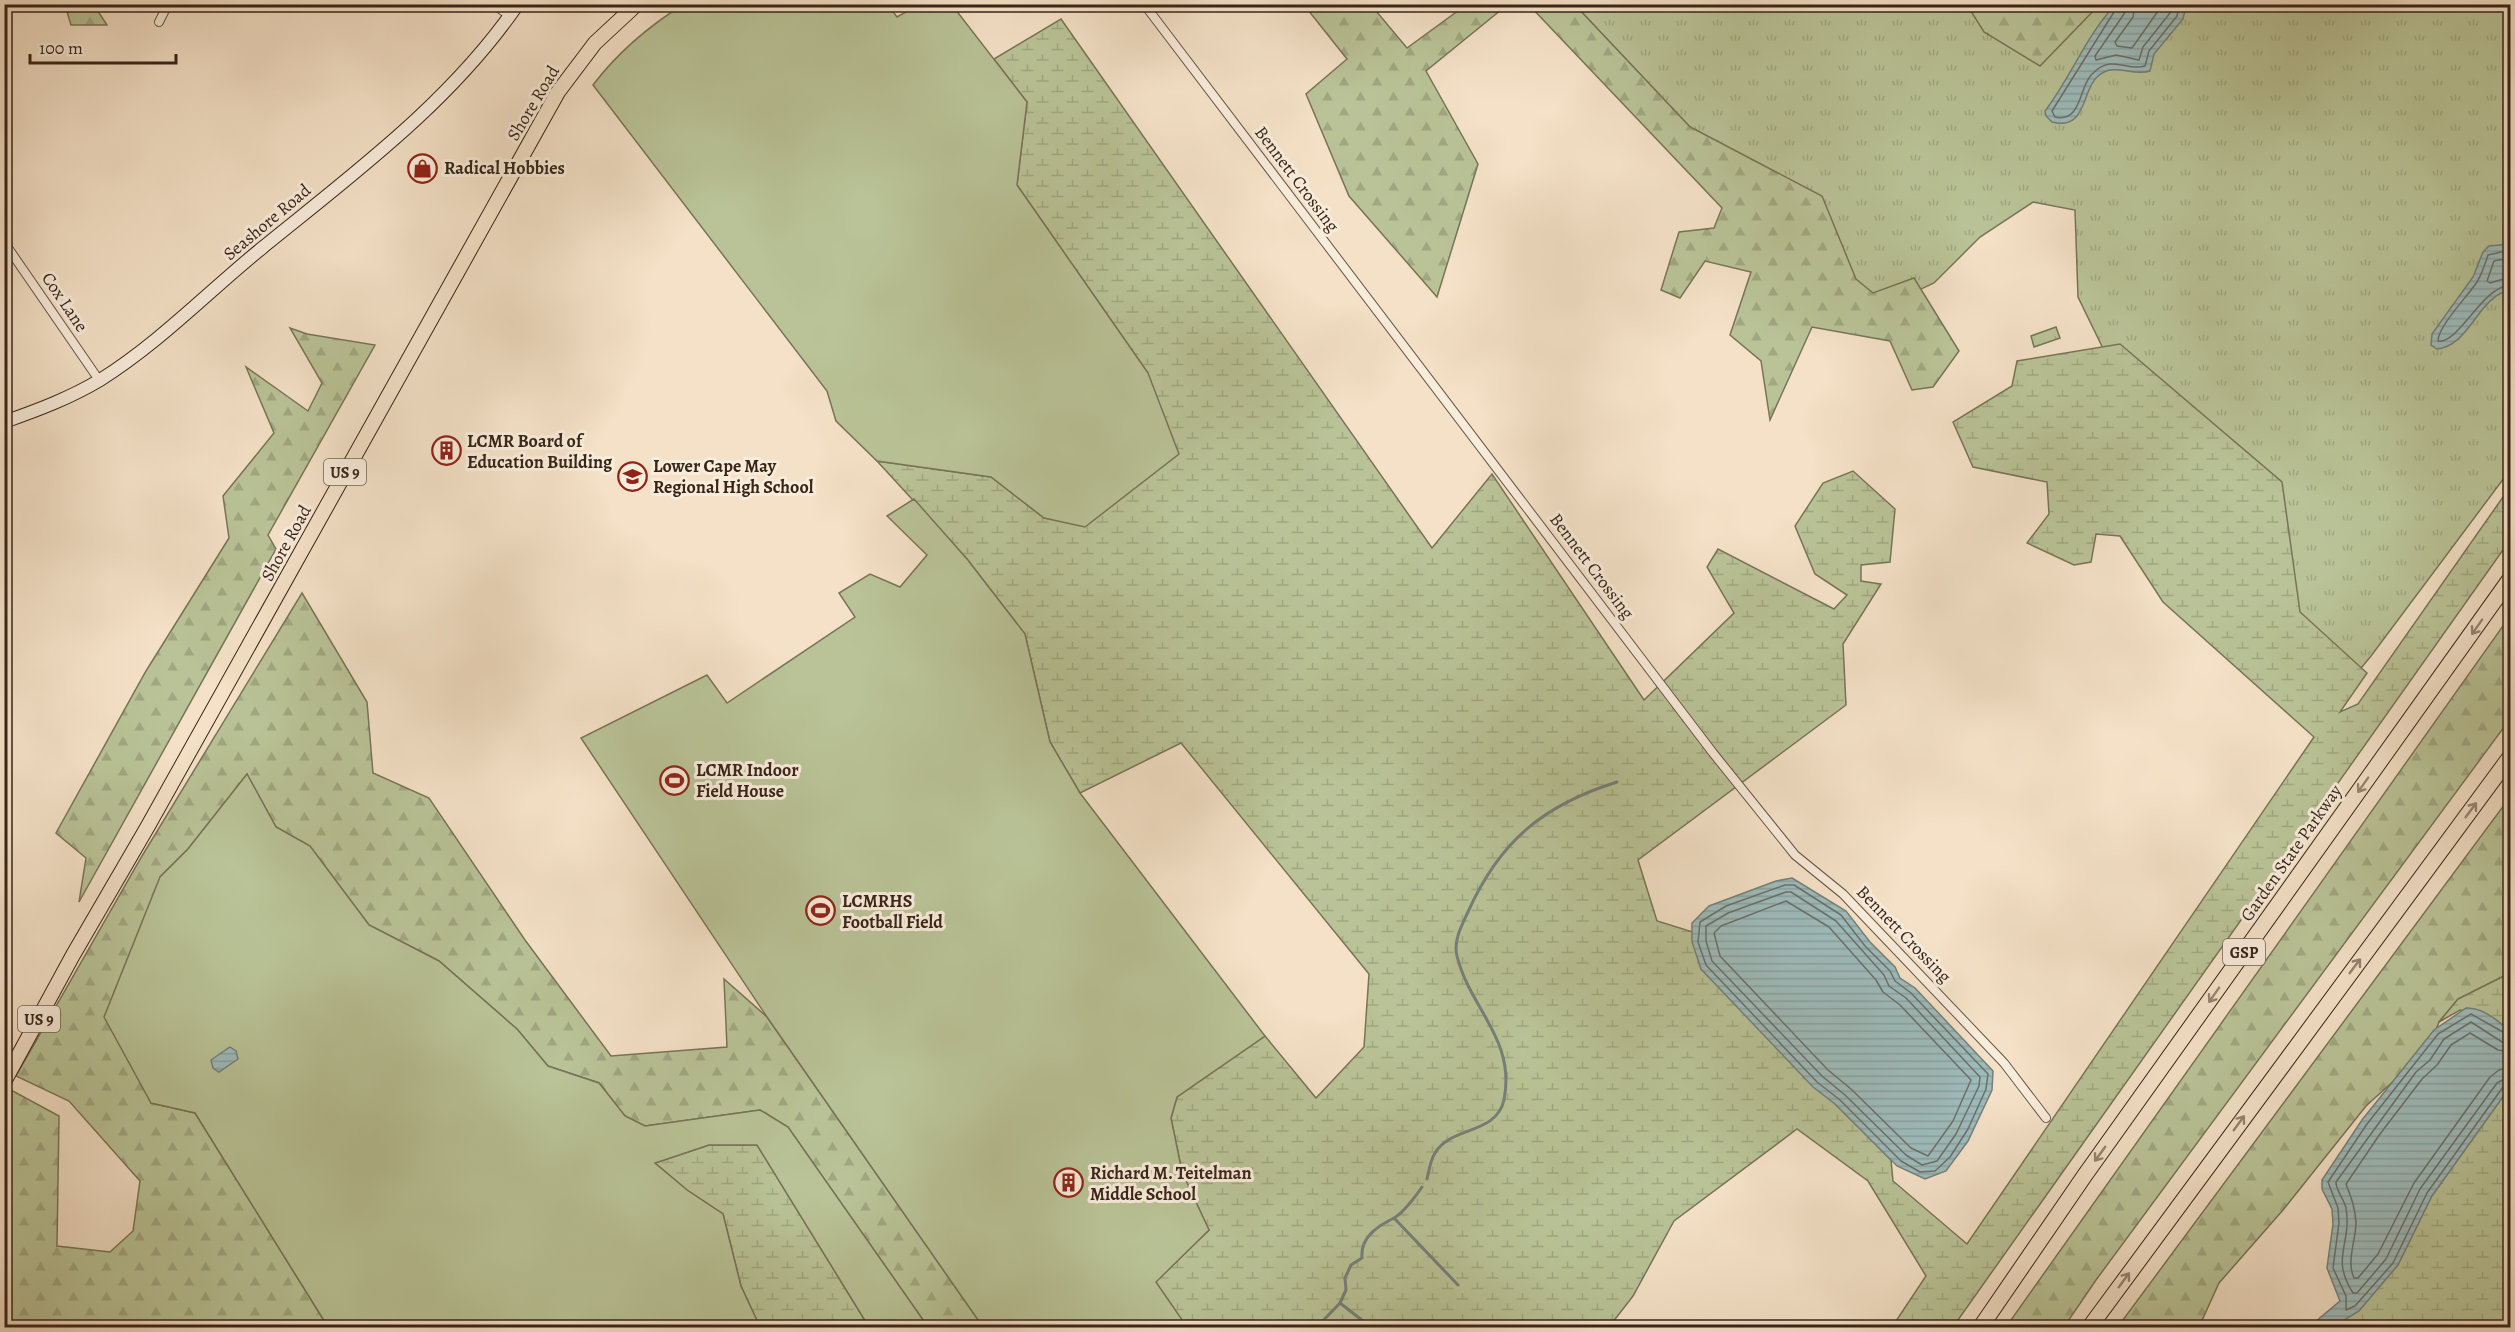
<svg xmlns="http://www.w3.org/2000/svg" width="2515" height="1332" font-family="Alegreya,serif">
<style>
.grass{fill:url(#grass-tufts);stroke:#787458;stroke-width:1.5}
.forest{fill:url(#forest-firs);stroke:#787458;stroke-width:1.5}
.wetland{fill:url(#wetland-marsh);stroke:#787458;stroke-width:1.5}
.park{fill:#b9c397;stroke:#787458;stroke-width:1.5}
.water{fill:url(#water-rules);stroke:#75807a;stroke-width:1.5}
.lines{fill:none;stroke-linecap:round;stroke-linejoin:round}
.shore{stroke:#6b706a;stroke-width:1.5}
.stream{stroke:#75807a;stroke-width:3}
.street-casing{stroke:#675444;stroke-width:10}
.secondary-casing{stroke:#382518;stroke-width:14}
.primary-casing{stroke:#382518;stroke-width:16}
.highway-casing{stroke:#382518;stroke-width:17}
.street{stroke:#f8ecdb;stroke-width:8}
.secondary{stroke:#f8ecdb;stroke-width:12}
.primary{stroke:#f4e1c7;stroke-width:14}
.highway{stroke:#f4e1c7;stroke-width:15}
.oneway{stroke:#968370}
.labels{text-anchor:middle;stroke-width:6;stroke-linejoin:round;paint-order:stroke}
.shield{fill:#f8ecdb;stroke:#726152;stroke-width:1.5}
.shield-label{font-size:16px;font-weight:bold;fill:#382518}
.street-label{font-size:18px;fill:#382518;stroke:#f8ecdb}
.poi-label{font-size:18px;font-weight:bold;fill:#382518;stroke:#f8ecdb;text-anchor:start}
</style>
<defs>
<pattern id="grass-tufts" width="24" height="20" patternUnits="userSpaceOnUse" patternTransform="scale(1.5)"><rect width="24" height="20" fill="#b9c397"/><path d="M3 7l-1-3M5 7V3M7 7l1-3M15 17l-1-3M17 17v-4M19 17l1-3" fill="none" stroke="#a0a781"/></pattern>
<pattern id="forest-firs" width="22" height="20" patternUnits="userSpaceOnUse" patternTransform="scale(1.5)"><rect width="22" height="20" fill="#b9c397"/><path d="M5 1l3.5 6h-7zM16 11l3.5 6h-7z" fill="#a0a781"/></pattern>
<pattern id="wetland-marsh" width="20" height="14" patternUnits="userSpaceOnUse" patternTransform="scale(1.5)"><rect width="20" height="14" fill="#b9c397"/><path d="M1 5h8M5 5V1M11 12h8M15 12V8" fill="none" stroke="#a0a781"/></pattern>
<pattern id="water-rules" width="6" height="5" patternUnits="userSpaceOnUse" patternTransform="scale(1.5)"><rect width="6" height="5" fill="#9ebcbc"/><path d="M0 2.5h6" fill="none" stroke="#89a1a1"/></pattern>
</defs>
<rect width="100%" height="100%" fill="#f4e1c7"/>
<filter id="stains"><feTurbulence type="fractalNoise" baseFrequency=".00333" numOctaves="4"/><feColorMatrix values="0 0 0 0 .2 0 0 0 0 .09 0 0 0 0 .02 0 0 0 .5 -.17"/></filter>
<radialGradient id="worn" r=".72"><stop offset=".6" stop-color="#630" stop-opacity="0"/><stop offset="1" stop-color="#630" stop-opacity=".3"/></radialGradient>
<g class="grass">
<path d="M1967,4L1974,15L1983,4L2510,5V470L2371,656L2328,708L2113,369L2078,297L2075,210L2033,202L1980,237L1934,283L1870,313L1819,195L1690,127L1575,5Z"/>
<path d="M2056,327L2060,338L2034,347L2031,336Z"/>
</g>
<g class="forest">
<path d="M65,5H94L107,25H71Z"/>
<path d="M1304,5H1371L1407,48L1466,5H1507L1426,71L1478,164L1437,297L1349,196L1306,94L1347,59Z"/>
<path d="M1529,5H1575L1690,127L1822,196L1856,279L1873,293L1914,278L1959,351L1933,387L1912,390L1890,341L1812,327L1770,420L1761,361L1730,335L1751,272L1705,261L1680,298L1661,290L1679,232L1714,228L1722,208Z"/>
<path d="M1967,5H2099L2040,66L1984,32Z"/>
<path d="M290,328L307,334L375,345L268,535L276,549L79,902L86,858L56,833L146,671L229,538L223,496L274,433L246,367L308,411L322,383Z"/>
<path d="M302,593L367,702L373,773L429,798L525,940L611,1056L727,1047L724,979L767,1017L983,1327H928L788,1127L760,1110L645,1126L625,1116L599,1083L548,1066L517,1029L439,961L369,925L310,846L276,827L247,774L188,849L160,877L151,1103L195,1113L328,1327H5L4,1104L11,1090L59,1116L57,1246L110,1252L133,1231L140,1181L69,1101L16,1076L142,856Z"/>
<path d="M2510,616V719L2096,1280L2064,1327H2006Z"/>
<path d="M2510,797V973L2458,999L2439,1022L2429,1049L2366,1106L2283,1210L2219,1283L2199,1327L2117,1328Z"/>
</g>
<g class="wetland">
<path d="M1061,19L1432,548L1492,474L1644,700L1734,613L1707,567L1718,549L1834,609L1847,595L1815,574L1795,526L1823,483L1853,471L1895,509L1890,562L1861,565V581L1881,584L1843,644L1846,705L1638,860L1657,921L1693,932L1701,969L1891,1160L1893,1181L1967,1244L2314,737L2163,602L2120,536L2096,534L2091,562L2074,565L2027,543L2049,514L2047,482L1973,467L1953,422L2012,386L2017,361L2120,344L2282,482L2300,612L2367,673L2340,712L2358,704L2510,487V540L1953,1327H1892L1926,1276L1868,1181L1797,1129L1674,1221L1633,1296L1609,1327L1187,1328L1155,1282L1209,1230L1182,1172L1171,1118L1177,1097L1265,1036L1316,1098L1364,1047L1369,974L1181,743L1080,793L1050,742L1025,634L967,559L877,461L991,477L1044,518L1148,373L1017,185L1027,102L994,59Z"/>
<path d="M2510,973V1039L2478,1014L2460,1010L2439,1022L2458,999Z"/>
<path d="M2510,1072V1327L2338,1328L2391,1255Z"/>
<path d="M709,1145H757L869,1327H760L741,1286L723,1214L687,1190L655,1163Z"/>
</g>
<g class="park">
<path d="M684,4L888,5L897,17L918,5H952L1027,102L1017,185L1148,373L1179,454L1085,527L1044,518L991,477L877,461L836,421L827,391L593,85C618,52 649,26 684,4Z"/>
<path d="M914,499L967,559L1025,634L1050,742L1080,793L1265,1036L1177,1097L1171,1118L1182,1172L1209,1230L1156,1282L1187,1327H983L767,1017L581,738L707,675L727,703L855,617L839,593L870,574L900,587L927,555L887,516Z"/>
<path d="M247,774L276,827L310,846L369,925L439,961L517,1029L548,1066L599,1083L625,1116L645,1126L760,1110L788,1127L928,1327H869L757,1145H709L655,1163L687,1190L723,1214L741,1286L760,1327H328L195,1113L151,1103L104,1017L160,877L188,849Z"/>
</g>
<g class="water">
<path d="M2115,5H2186L2183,19L2154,54L2150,71C2131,77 2114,61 2097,77C2082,90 2087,131 2052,122L2046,116L2045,111C2071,77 2086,36 2115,5Z"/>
<path d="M2510,244V290C2478,296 2470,346 2437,349L2431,345L2432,334L2473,277L2483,252L2489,246Z"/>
<path d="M1792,878L1846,911L1870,942L1895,967L1900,978L1915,988L1993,1071L1992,1090L1968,1141L1946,1171L1925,1179L1897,1166L1835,1104L1813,1087L1701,969L1692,942V923L1709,906L1776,881Z"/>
<path d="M2466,1008C2482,1007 2500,1022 2510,1032V1087L2432,1196L2398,1265L2359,1311L2333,1327H2309L2340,1301L2327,1268L2333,1224L2332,1209L2322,1189V1180L2362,1120L2434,1030Z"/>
<path d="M230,1047L236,1051L238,1059L219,1072L213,1068L211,1060Z"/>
</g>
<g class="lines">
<g class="shore">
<path d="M2119,4L2052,111L2055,117C2082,123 2079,86 2092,74C2113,53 2126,72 2145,66L2149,51L2177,16L2180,4"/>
<path d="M2126,4L2124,14L2095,56L2096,60L2116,55L2139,60L2143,47L2170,13L2173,4"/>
<path d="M2135,4L2133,17L2115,42L2117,46L2132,48L2163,4"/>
<path d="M2510,250L2488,255C2485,264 2482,274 2477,282C2468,296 2438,326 2438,341C2458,345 2482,287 2510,285"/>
<path d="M2510,258L2494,261L2487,281L2490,283L2510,277"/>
<path d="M1785,885H1794L1841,915L1865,946L1890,971L1895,981L1911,993L1988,1074L1986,1089L1968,1129L1950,1157L1935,1171L1920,1172L1901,1161L1840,1100L1817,1082L1706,965L1698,942L1700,922L1726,906Z"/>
<path d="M1786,892H1791L1836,921L1884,975L1889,986L1906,998L1980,1077L1979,1086L1956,1134L1937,1161L1922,1165L1906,1155L1845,1095L1822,1076L1712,961L1706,941V926L1728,913Z"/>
<path d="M1786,901L1829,927L1876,980L1883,992L1900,1005L1971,1080L1953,1121L1928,1156L1911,1148L1851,1089L1828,1070L1720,956L1714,933L1721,926Z"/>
<path d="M2510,1036L2471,1014L2438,1034L2367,1124L2328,1182L2338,1208L2339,1223L2333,1268L2346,1296V1310L2355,1306L2393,1263L2427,1193L2503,1087L2510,1084"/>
<path d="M2510,1043L2502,1042L2471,1022L2444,1039L2430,1060L2416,1072L2336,1182C2336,1191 2344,1199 2346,1208C2352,1245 2330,1257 2353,1293H2357L2386,1259L2420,1189L2497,1083L2510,1076"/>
<path d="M2510,1052L2498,1050L2470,1033L2451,1045L2437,1065L2422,1079L2380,1134L2346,1184C2351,1197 2355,1207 2356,1222C2356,1241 2346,1261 2354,1278H2358L2378,1254L2414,1183L2490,1077L2499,1070L2510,1067"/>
</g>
<g class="stream">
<path d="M1427,1179C1429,1171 1430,1161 1435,1153C1451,1126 1496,1135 1504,1100C1516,1039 1470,1009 1457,956C1453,941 1462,925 1468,912C1499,842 1543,805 1617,782"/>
<path d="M1394,1218L1458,1285"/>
<path d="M1340,1303L1372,1328"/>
<path d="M1316,1328L1340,1303L1346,1290L1345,1278L1351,1265L1362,1258C1360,1237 1378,1226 1394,1218C1403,1213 1416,1196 1422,1187"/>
</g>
<defs>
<g id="street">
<path d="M493,4L510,16"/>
<path d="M1144,4L1713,753L1795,855L1843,894L2004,1063L2046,1118"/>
<path d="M159,22L168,4"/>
<path d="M4,242L99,380"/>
</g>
<path id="secondary" d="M4,422C38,410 70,398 100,380C159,343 208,292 262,248C353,174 451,102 518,4"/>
<path id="primary" d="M4,1082L73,955L148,826L558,92L595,43L637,4"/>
<g id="highway">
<path d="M1980,1328L2085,1175L2510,579"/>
<path d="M2089,1328L2510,757"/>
</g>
</defs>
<use href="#street" class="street-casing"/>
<use href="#secondary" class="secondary-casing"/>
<use href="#primary" class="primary-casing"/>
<use href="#highway" class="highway-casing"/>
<use href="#street" class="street"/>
<use href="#secondary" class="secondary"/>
<use href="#primary" class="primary"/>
<use href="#highway" class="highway"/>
</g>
<defs><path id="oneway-shaft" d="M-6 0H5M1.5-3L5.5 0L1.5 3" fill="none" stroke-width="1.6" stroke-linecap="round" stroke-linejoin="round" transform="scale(1.5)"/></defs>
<g class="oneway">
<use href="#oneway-shaft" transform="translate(2477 627) rotate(125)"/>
<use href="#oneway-shaft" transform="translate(2363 785) rotate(125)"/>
<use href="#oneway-shaft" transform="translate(2471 810) rotate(-53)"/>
<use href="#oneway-shaft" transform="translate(2355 966) rotate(-53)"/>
<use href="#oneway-shaft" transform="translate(2214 995) rotate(125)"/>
<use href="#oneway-shaft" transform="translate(2239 1123) rotate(-54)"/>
<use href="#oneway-shaft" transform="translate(2100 1154) rotate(126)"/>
<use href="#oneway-shaft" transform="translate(2124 1280) rotate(-54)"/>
</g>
<defs>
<symbol id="shop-ring" viewBox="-11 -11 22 22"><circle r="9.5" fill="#f8ecdb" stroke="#8f2418" stroke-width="1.5"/><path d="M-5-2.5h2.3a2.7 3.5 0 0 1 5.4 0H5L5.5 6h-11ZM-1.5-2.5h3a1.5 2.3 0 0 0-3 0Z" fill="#8f2418"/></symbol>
<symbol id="building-ring" viewBox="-11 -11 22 22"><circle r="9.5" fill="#f8ecdb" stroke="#8f2418" stroke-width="1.5"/><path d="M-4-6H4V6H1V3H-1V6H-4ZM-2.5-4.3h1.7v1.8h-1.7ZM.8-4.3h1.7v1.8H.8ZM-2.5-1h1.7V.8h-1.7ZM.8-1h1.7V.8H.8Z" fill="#8f2418"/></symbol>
<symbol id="school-ring" viewBox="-11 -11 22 22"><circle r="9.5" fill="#f8ecdb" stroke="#8f2418" stroke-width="1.5"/><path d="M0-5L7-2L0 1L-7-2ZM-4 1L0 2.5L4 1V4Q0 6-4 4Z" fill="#8f2418"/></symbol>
<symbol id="stadium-ring" viewBox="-11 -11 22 22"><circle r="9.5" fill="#f8ecdb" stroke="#8f2418" stroke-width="1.5"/><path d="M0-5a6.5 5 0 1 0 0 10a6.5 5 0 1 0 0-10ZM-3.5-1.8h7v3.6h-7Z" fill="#8f2418"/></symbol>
</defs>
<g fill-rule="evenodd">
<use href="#shop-ring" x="406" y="152" width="33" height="33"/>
<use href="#building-ring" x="430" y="434" width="33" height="33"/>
<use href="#school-ring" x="616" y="460" width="33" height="33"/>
<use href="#stadium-ring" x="658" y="764" width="33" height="33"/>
<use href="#stadium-ring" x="804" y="894" width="33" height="33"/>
<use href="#building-ring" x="1052" y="1166" width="33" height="33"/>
</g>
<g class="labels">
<g class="shield">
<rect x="324" y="459" width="42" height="26" rx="4.5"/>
<rect x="2223" y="939" width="42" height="26" rx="4.5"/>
<rect x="18" y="1006" width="42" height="26" rx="4.5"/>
</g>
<g class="shield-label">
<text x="345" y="478">US 9</text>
<text x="2244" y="958">GSP</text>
<text x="39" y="1025">US 9</text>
</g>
<g class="street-label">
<text transform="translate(533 103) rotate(-59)" y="6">Shore Road</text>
<text transform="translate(1297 179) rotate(53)" y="6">Bennett Crossing</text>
<text transform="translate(267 222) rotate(-40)" y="6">Seashore Road</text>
<text transform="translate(65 302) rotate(56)" y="6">Cox Lane</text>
<text transform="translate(286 543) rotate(-61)" y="6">Shore Road</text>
<text transform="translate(1592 566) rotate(53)" y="6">Bennett Crossing</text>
<text transform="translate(2291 853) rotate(-55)" y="6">Garden State Parkway</text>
<text transform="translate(1904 934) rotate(46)" y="6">Bennett Crossing</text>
</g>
<g class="poi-label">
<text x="444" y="174">Radical Hobbies</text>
<text x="467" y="447">LCMR Board of<tspan x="467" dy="21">Education Building</tspan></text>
<text x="653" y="472">Lower Cape May<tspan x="653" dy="21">Regional High School</tspan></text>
<text x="696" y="776">LCMR Indoor<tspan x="696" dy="21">Field House</tspan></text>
<text x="842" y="907">LCMRHS<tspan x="842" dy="21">Football Field</tspan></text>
<text x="1090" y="1179">Richard M. Teitelman<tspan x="1090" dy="21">Middle School</tspan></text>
</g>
</g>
<rect width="2515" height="1332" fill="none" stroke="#f4e1c7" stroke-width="24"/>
<rect x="6" y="6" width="2503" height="1320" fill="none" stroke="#382518" stroke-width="3"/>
<rect x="12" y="12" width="2491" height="1308" fill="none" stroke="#382518" stroke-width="1.5"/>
<path d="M30 54v9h146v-9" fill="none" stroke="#382518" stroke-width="3"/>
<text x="39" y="54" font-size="18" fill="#382518" stroke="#f8ecdb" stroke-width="4.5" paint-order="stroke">100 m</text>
<rect width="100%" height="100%" filter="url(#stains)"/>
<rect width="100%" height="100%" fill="url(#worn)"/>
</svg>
